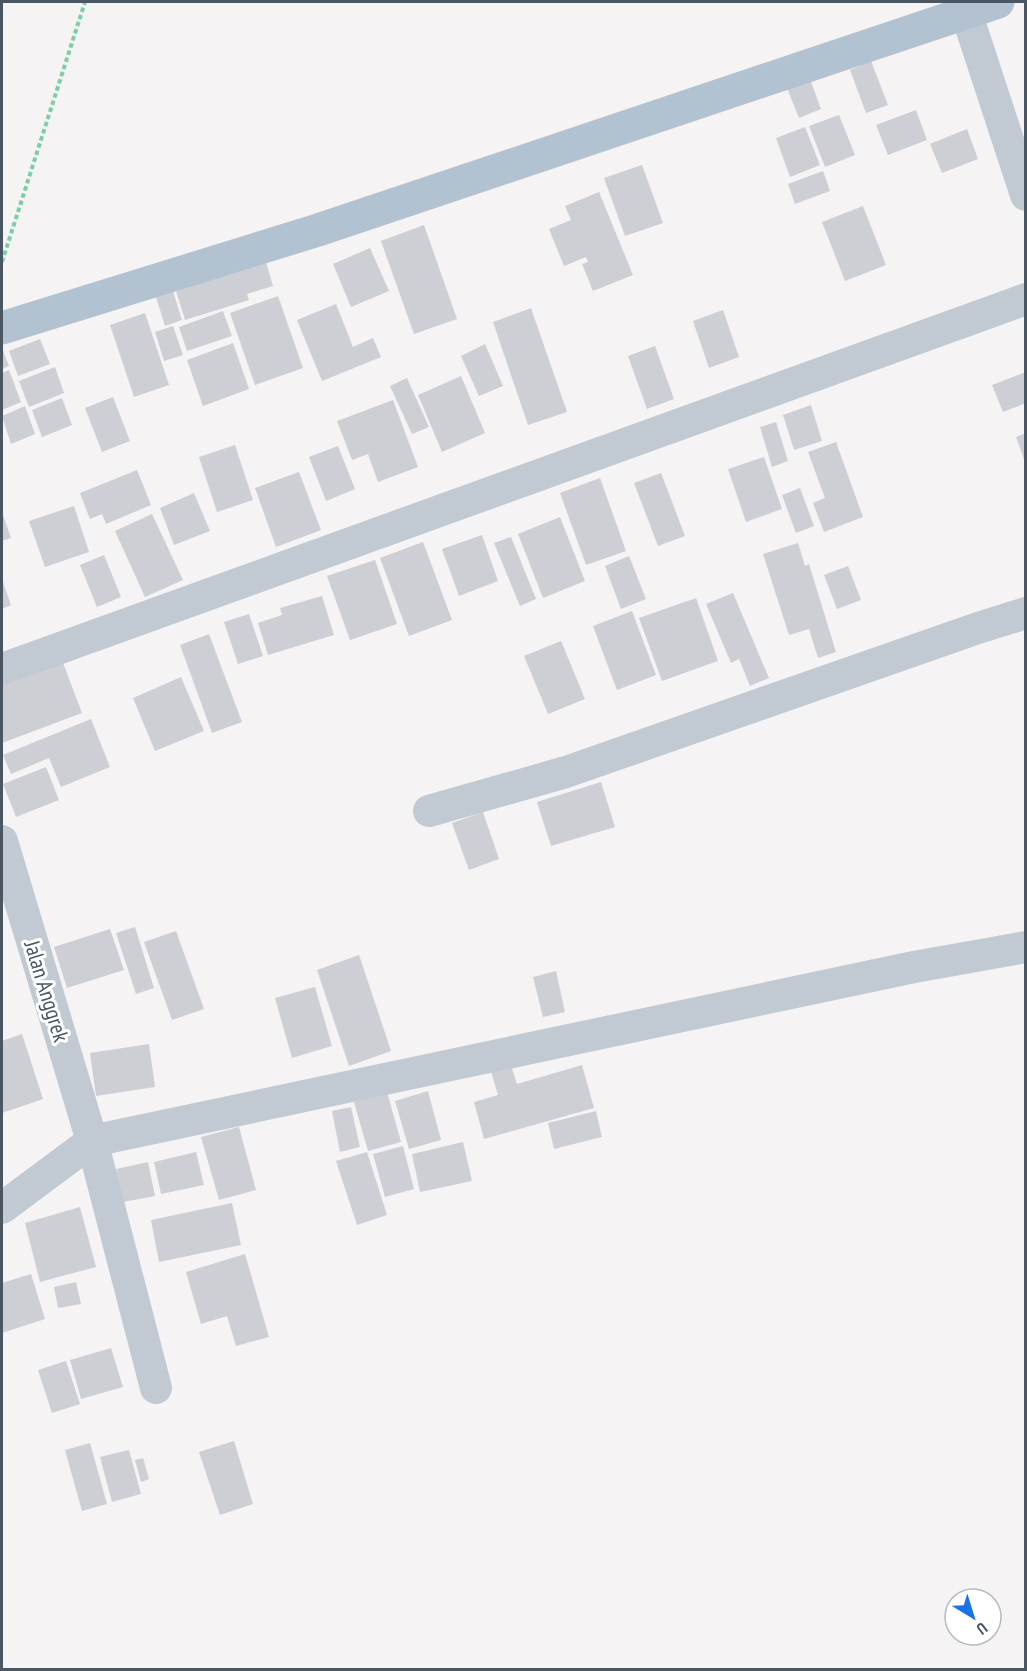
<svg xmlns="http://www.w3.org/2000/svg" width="1027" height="1671" font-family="'PT Sans Narrow',sans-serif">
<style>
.building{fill:#cdcfd5}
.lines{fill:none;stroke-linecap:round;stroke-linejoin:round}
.path{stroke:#7ad0a6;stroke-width:4;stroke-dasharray:4.5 3;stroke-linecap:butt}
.minor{stroke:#c1cad2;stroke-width:32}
.major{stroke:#b3c2d1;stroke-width:33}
.labels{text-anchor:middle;stroke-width:6;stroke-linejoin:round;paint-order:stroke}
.street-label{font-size:22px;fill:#4a5661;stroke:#fff}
</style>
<rect width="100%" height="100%" fill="#f5f3f3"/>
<g class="building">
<path d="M871,61L888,105L866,113L850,70Z"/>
<path d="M810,79L821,109L799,118L787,88Z"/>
<path d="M916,110L927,140L888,155L876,125Z"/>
<path d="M839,115L855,155L825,167L809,126Z"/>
<path d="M805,127L820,165L790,177L776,138Z"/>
<path d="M967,129L978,159L942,173L930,144Z"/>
<path d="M642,165L663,223L625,236L604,178Z"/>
<path d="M823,171L830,191L795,204L788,184Z"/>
<path d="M599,192L633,275L593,291L582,264L588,262L586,257L564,266L549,229L571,220L565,206Z"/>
<path d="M863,206L886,265L845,281L822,222Z"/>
<path d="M424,225L457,319L414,334L381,241Z"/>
<path d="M370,248L389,291L351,307L333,264Z"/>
<path d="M266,262L273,286L247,294L249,300L185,320L176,291Z"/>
<path d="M173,291L182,320L165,326L156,297Z"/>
<path d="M278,296L303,368L255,385L230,313Z"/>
<path d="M336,304L353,347L373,338L381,357L322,381L297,320Z"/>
<path d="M531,308L567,412L528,425L493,322Z"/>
<path d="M723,310L739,357L709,368L693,321Z"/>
<path d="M223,311L232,336L187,351L179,327Z"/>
<path d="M145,313L169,385L134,397L110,325Z"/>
<path d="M173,326L183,355L164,361L155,332Z"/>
<path d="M40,339L50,364L18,376L9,351Z"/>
<path d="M233,343L249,389L203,406L187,360Z"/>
<path d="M485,344L503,386L479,396L461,356Z"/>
<path d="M655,346L674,399L647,409L628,356Z"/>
<path d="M2,348L9,366L2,369Z"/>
<path d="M55,367L64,393L29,407L19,381Z"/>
<path d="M9,370L21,402L2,410V373Z"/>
<path d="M1026,372V403L1003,412L992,385Z"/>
<path d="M461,376L485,433L442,452L418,395Z"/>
<path d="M407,378L429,427L412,434L390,386Z"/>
<path d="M113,397L130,441L102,452L85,408Z"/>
<path d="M62,398L72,425L42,437L32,410Z"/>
<path d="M393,400L418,467L378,482L368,454L352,460L337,421Z"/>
<path d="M811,405L822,441L794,450L783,415Z"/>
<path d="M25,406L35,434L11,444L2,416Z"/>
<path d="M776,422L788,461L772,467L760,427Z"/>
<path d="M1026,433V462H1025L1016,437Z"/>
<path d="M836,442L863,517L824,532L813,503L825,498L808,452Z"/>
<path d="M235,445L253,500L217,512L199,457Z"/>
<path d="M338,446L355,489L326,501L309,457Z"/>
<path d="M764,457L782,509L746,522L728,469Z"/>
<path d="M137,470L151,505L106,524L102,514L90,519L80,493Z"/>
<path d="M299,472L321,530L276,547L255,488Z"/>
<path d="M661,473L685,536L658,546L634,483Z"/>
<path d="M600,478L626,551L586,565L560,493Z"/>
<path d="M800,488L814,526L796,533L782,495Z"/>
<path d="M194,493L210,531L174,545L160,508Z"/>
<path d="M74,506L89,552L45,567L29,521Z"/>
<path d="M2,512L11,538L2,541Z"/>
<path d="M152,514L183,580L145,597L115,531Z"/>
<path d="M560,517L585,581L543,598L518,534Z"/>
<path d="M482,535L498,581L459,596L442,549Z"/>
<path d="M511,537L536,599L520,606L494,543Z"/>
<path d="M423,542L452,620L409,636L380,558Z"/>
<path d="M798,543L805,566L809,564L836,652L818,658L809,629L789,635L763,554Z"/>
<path d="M104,555L121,597L97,607L80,565Z"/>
<path d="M629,556L646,599L621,609L605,566Z"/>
<path d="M375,560L397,624L350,640L327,576Z"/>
<path d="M848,566L861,600L837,609L824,575Z"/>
<path d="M2,579L11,605L2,609Z"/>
<path d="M733,593L769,678L750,686L739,659L731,663L706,604Z"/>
<path d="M322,596L334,635L268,655L258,623L282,615L280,608Z"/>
<path d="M696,598L718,661L662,681L639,618Z"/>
<path d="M632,611L656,675L617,690L593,626Z"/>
<path d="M249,614L263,656L238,664L224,622Z"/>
<path d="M209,634L242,722L212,733L180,645Z"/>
<path d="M561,641L585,699L548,714L524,656Z"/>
<path d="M62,660L82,713L2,743V682Z"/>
<path d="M181,677L204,731L155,751L133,698Z"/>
<path d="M91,719L110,767L61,787L49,758L11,774L3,755Z"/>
<path d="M46,767L59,800L16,817L3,784Z"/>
<path d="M601,782L615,827L551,846L537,802Z"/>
<path d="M483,812L499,859L469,870L452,823Z"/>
<path d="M135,927L154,988L136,994L116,933Z"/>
<path d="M110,929L124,970L67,988L54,947Z"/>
<path d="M176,931L204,1009L172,1020L144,942Z"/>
<path d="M359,955L391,1051L349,1066L317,970Z"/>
<path d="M556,971L565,1012L543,1017L533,977Z"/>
<path d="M315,987L332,1046L292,1058L275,998Z"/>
<path d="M22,1034L43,1099L2,1113V1041Z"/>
<path d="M149,1044L155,1087L96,1096L90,1053Z"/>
<path d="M510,1062L517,1084L582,1065L594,1108L484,1139L474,1102L498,1095L490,1068Z"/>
<path d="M428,1091L441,1140L409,1149L395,1101Z"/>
<path d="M387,1092L401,1142L368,1151L354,1102Z"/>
<path d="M351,1107L360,1147L340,1152L332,1111Z"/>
<path d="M596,1111L602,1137L554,1149L548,1123Z"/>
<path d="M239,1127L256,1190L219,1200L201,1137Z"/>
<path d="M463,1142L472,1181L420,1192L412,1154Z"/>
<path d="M403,1146L414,1189L385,1197L373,1154Z"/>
<path d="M196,1152L204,1185L161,1194L154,1162Z"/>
<path d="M367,1152L387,1215L357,1225L336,1161Z"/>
<path d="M148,1162L155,1196L123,1202L116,1169Z"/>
<path d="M232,1203L241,1245L159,1262L151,1220Z"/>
<path d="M80,1207L96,1267L40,1282L25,1223Z"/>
<path d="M245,1254L269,1337L236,1346L227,1316L201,1324L186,1272Z"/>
<path d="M31,1274L45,1319L2,1333V1283Z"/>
<path d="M76,1282L81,1304L58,1308L54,1287Z"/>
<path d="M111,1348L123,1387L81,1399L70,1360Z"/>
<path d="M66,1361L80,1404L52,1413L38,1370Z"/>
<path d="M234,1441L253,1504L220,1515L199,1452Z"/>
<path d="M90,1443L107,1504L82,1511L65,1450Z"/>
<path d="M129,1450L141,1494L112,1502L100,1457Z"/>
<path d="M143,1458L149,1479L141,1482L135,1460Z"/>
</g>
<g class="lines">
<path class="path" d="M2,262L85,2"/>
<g class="minor">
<path d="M966,12L1026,195"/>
<path d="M2,669L1026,299"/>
<path d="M429,811L566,772L978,628L1026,613"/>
<path d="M2,841L92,1141L156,1388"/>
<path d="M2,1208L92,1141L914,967L1026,947"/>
</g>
<path class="major" d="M2,328L318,230L998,2"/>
</g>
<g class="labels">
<g class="street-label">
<text transform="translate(47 991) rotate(73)" y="8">Jalan Anggrek</text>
</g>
</g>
<rect width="1027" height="1671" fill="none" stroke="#4a5661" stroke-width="6"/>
<g transform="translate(973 1617) rotate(142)"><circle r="28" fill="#ffffff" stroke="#b7bbc0" stroke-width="1.5"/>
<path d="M0-4.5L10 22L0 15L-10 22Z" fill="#1a73e8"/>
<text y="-9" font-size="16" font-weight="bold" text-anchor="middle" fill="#4a5661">U</text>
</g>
</svg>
